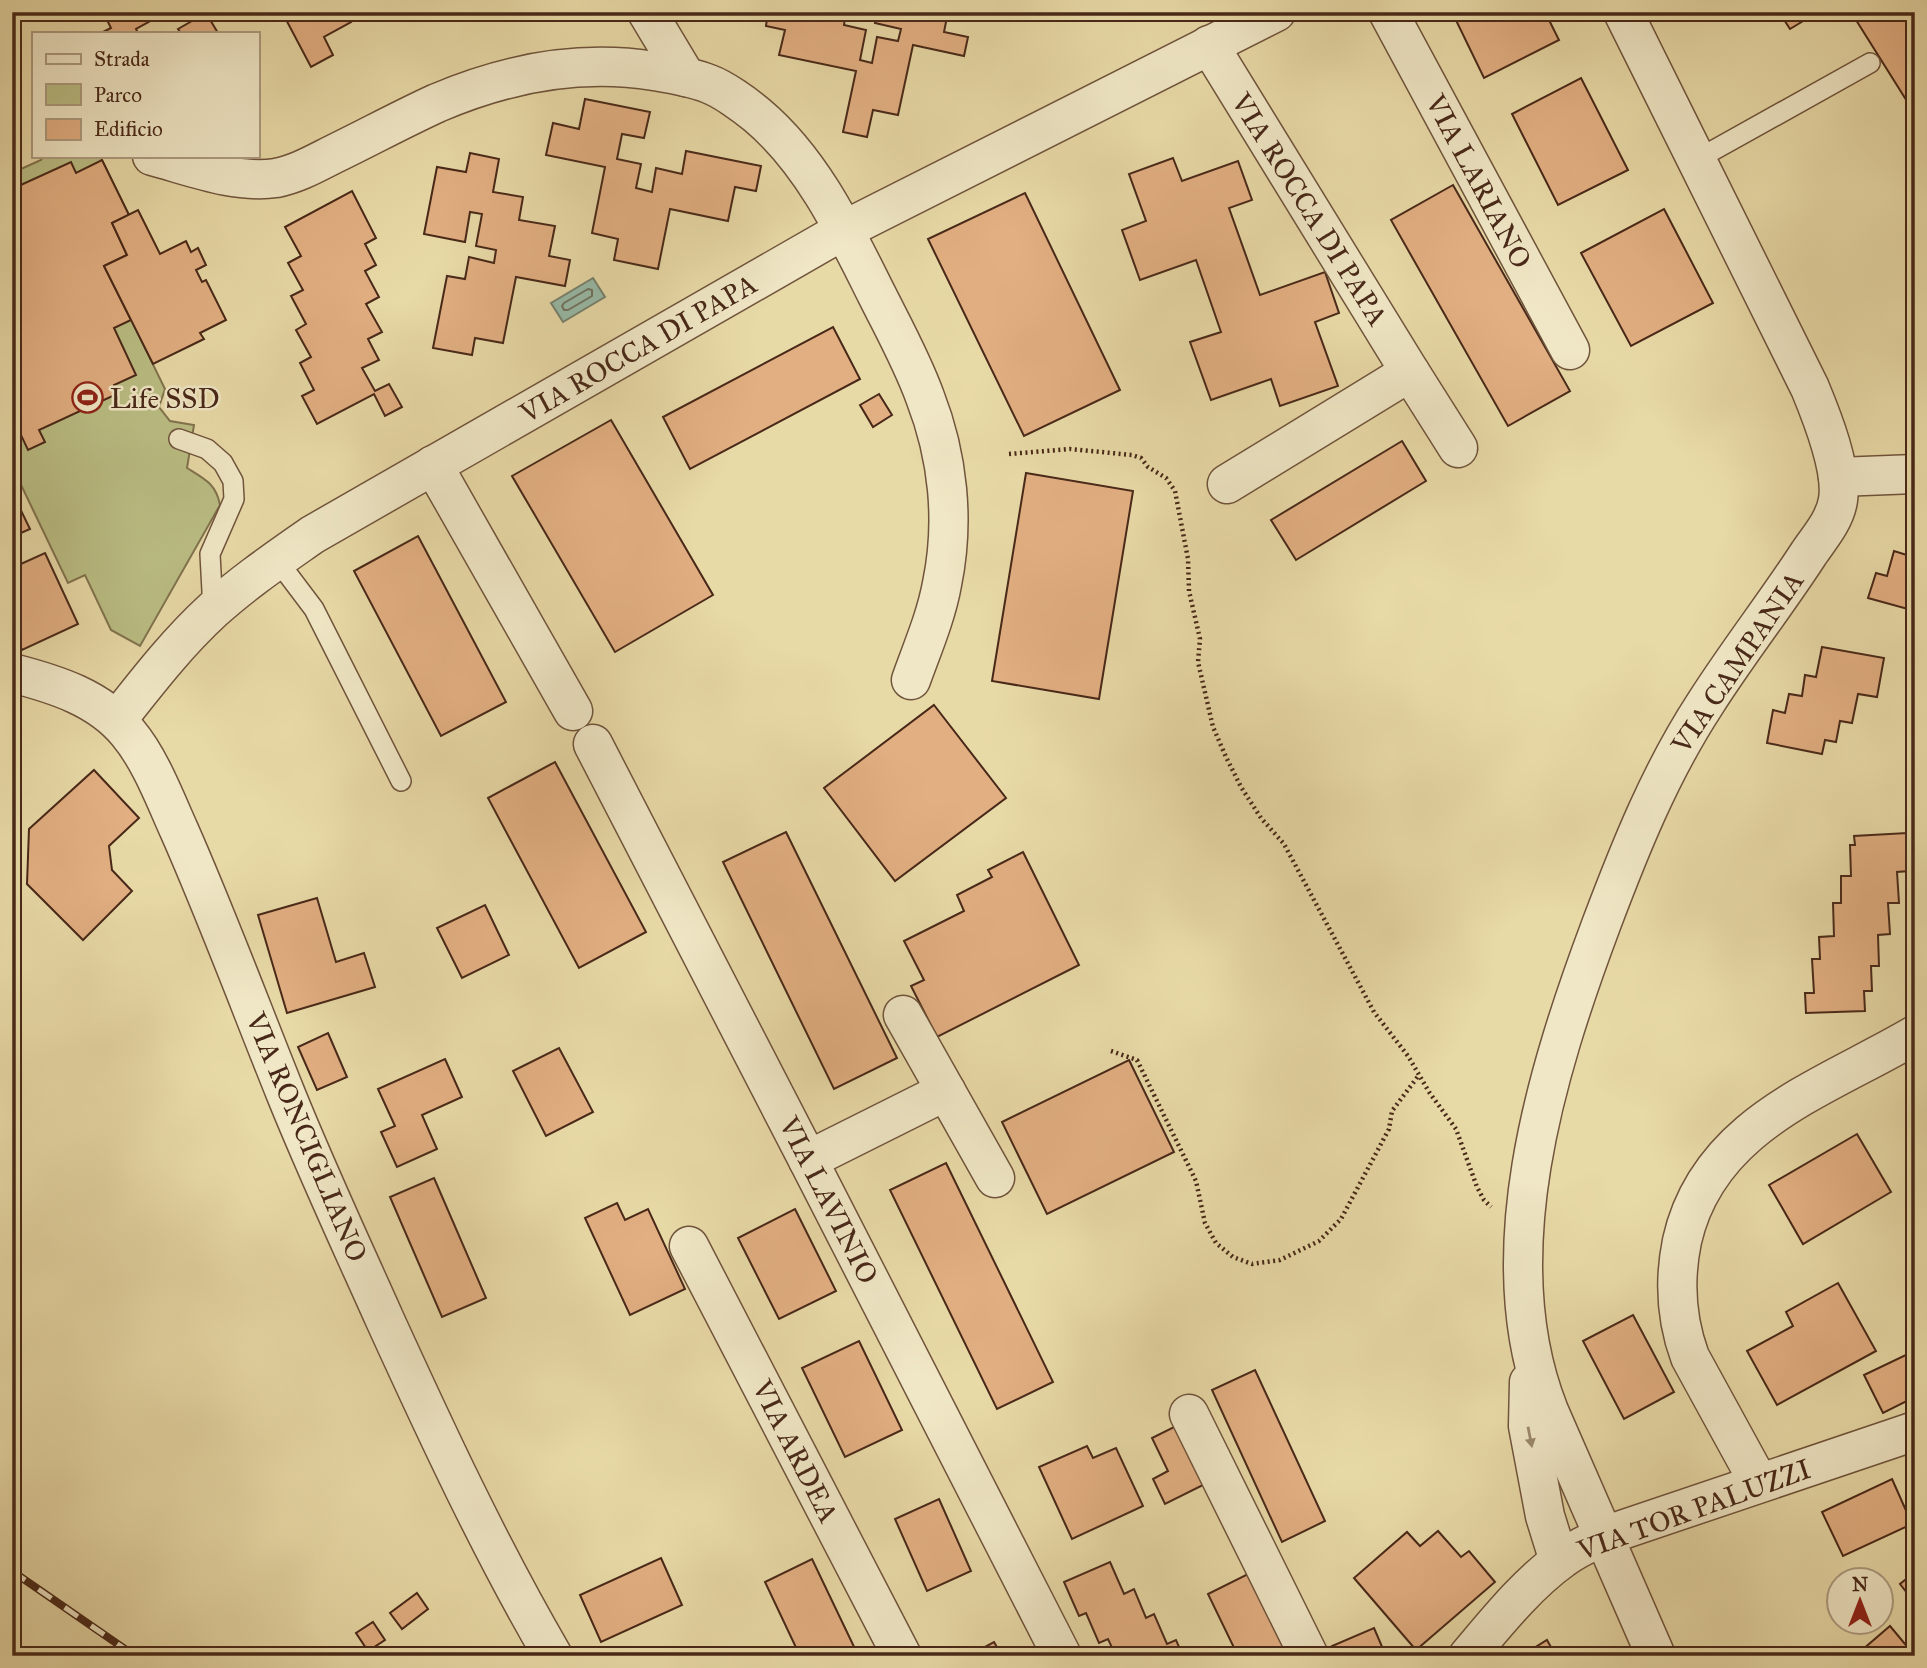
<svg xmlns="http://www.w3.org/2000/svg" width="1927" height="1668" font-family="'IM FELL Great Primer',serif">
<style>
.green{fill:#babe84;stroke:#81734e;stroke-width:2}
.water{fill:#97bba8;stroke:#77806e;stroke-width:2}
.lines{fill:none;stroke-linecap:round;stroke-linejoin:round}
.shore{stroke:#707260;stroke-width:2}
.building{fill:#e2af82;stroke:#482818;stroke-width:2}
.lane-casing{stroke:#70543c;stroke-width:22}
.street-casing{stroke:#70543c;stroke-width:41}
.path{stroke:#482818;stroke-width:4.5;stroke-dasharray:2 3.5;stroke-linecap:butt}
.lane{stroke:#f0e7c6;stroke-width:19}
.street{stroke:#f0e7c6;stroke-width:38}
.rail-casing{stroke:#482818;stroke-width:8}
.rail{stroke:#f0e7c6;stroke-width:5;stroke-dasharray:16;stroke-linecap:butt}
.oneway{fill:#9c886f}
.labels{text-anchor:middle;stroke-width:5;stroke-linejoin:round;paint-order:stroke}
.street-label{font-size:28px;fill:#482818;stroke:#f0e7c6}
.poi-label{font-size:28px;fill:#482818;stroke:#f0e7c6;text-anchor:start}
</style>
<rect width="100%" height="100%" fill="#e8daa7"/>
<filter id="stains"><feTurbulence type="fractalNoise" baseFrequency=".00286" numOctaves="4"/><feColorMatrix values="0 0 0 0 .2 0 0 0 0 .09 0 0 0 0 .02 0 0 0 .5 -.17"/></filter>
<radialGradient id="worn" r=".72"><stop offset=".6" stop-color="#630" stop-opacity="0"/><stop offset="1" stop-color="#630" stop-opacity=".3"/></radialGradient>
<path class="green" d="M43,156H100L129,215L105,266L165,389L159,407L170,421L194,425L187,468C205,479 216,484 220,505L140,646L111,630L85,575L68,583L12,466V173L41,160Z"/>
<path class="water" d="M593,278L605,297L563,322L551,303Z"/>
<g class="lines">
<path class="shore" d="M588,289L592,290V296L568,310H564L562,306L564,303Z"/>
</g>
<g class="building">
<path d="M103,12H151L154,19L136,29L138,33H101L111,28Z"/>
<path d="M282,12H346L351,22L324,37L333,55L311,67Z"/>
<path d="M768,12H846L844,25L866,30L860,60L872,63L877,37L898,41L901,29L875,23L878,12H948L944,32L968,37L964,56L913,45L898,115L873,110L867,137L843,132L856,71L779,55L785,30L766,26Z"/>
<path d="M1452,12H1545L1559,40L1484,78Z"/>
<path d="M1779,12H1818L1790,29Z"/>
<path d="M1851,12H1915V114Z"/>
<path d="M206,13L218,33H181L178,29Z"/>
<path d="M1581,78L1628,170L1558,205L1512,114Z"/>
<path d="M585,99L650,112L644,138L622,134L617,159L641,164L636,188L652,192L656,168L682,174L686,151L761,166L756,191L735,187L728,221L670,209L658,269L614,260L618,239L592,233L605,167L546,155L553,123L579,129Z"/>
<path d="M470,153L499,159L493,192L523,197L519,220L555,226L549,256L570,260L565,286L516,277L503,343L475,338L472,355L433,348L447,276L465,279L469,257L494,263L496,250L476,246L482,214L470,212L465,242L424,234L437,167L466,172Z"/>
<path d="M1173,158L1182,181L1238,161L1252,200L1229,208L1260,295L1325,272L1339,313L1315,322L1338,386L1280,406L1271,379L1211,400L1190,342L1221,332L1196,260L1140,280L1122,230L1146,221L1129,174Z"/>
<path d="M102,160L129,215L112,223L127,255L104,266L131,320L114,328L136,375L114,385L117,394L39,430L45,442L28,450L21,435L17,437L12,430V189L71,162L76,173Z"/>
<path d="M1453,185L1570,391L1508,426L1391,220Z"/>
<path d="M352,191L376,238L365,244L376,265L365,271L379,297L366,304L382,332L368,339L379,360L362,368L375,391L389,384L402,407L385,416L374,394L317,424L302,396L314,390L300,363L311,357L296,330L306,324L291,296L303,290L288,263L301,256L285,227Z"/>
<path d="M1025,193L1120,390L1024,436L928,239Z"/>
<path d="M1664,209L1713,303L1631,346L1581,253Z"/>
<path d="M138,210L160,254L186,241L191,252L198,248L206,265L196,270L202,282L206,280L226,320L200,333L204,339L153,364L104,266L127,255L112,223Z"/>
<path d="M833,327L860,379L690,469L663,417Z"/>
<path d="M879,394L892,415L873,427L860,405Z"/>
<path d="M611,420L713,595L615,652L512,476Z"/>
<path d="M1402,441L1426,481L1296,560L1271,520Z"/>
<path d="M1026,473L1133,491L1099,699L992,681Z"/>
<path d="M12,492L30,529L12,537Z"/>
<path d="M418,536L506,702L441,736L354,571Z"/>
<path d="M1915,540V611L1868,598L1876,573L1887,576L1894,551L1910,556Z"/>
<path d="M45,553L78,624L22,650L12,628V568Z"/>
<path d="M1822,647L1884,658L1877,697L1858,694L1852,723L1840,721L1836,742L1825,740L1822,754L1767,743L1773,710L1785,713L1789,694L1802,696L1805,675L1816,677Z"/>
<path d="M934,705L1006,798L895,881L824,788Z"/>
<path d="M555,762L646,932L579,968L488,798Z"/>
<path d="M94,770L139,818L109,846L112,870L132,891L83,940L27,884L29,829Z"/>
<path d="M786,832L897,1058L834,1089L723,862Z"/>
<path d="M1907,833L1909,871L1897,872L1899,903H1888L1890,934L1878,935L1879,966H1871L1872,991H1864L1865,1011L1806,1013L1805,993H1814L1812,959H1820L1819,937L1834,936L1833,903H1841V876H1851L1850,845H1855L1854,836Z"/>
<path d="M1023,852L1079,965L937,1037L911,986L924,980L904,941L964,911L957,895L992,877L988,870Z"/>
<path d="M317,898L336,962L364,953L375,987L287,1013L258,915Z"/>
<path d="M485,905L509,955L462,978L437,928Z"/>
<path d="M328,1033L347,1077L317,1090L298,1047Z"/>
<path d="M559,1048L593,1112L546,1136L513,1071Z"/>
<path d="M445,1059L462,1097L422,1115L437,1149L397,1167L381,1132L395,1126L378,1089Z"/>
<path d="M1129,1060L1174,1152L1047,1214L1002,1122Z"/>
<path d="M1857,1134L1891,1192L1803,1244L1769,1185Z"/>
<path d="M946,1163L1053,1382L997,1409L890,1190Z"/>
<path d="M434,1178L486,1298L442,1317L390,1197Z"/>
<path d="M617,1203L625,1220L648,1209L685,1289L630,1315L585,1218Z"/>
<path d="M795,1209L836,1291L779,1319L738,1238Z"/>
<path d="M1838,1283L1876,1351L1777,1405L1747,1351L1793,1326L1786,1312Z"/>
<path d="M1633,1315L1674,1392L1624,1419L1583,1341Z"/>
<path d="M859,1341L902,1430L845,1457L802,1368Z"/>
<path d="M1912,1352L1915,1357V1397L1883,1413L1864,1375Z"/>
<path d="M1255,1370L1325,1521L1282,1542L1212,1390Z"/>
<path d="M1176,1426L1205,1484L1165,1504L1153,1479L1168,1471L1152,1438Z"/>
<path d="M1087,1446L1093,1458L1116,1448L1143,1506L1072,1539L1039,1467Z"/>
<path d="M1892,1479L1912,1524L1843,1556L1822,1512Z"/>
<path d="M939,1499L971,1571L927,1591L895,1519Z"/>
<path d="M1438,1531L1461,1557L1469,1551L1495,1582L1416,1650L1354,1578L1407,1532L1420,1546Z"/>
<path d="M661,1558L682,1605L601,1642L580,1595Z"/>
<path d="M812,1559L857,1653V1656H800L765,1582Z"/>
<path d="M1110,1562L1124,1594L1134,1589L1146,1618L1154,1614L1167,1644L1176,1640L1183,1656H1116L1108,1639L1099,1643L1086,1613L1079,1616L1064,1582Z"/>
<path d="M1915,1572V1603L1900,1584Z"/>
<path d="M1250,1573L1291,1656H1238L1208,1594Z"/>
<path d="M417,1593L428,1609L402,1629L390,1613Z"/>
<path d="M373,1622L385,1640L368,1651L356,1633Z"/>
<path d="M1890,1626L1915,1656H1855Z"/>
<path d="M1374,1628L1386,1656H1336L1332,1646Z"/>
<path d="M1547,1640L1556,1656H1521Z"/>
<path d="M994,1642L1002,1656H968Z"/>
</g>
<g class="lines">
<defs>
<g id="lane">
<path d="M1696,160L1870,63"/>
<path d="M179,439L207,449L223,463L233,481L234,499L210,554L213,610"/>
<path d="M277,560L314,609L401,781"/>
</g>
<g id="street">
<path d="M647,12L686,77"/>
<path d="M1388,12L1570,350"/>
<path d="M1623,12L1810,388C1822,417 1843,469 1838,500C1835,520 1820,537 1809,553C1776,604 1738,652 1705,704C1660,773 1630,848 1601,925C1546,1072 1488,1258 1549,1411L1656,1656"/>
<path d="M1209,45L1410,372L1227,484"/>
<path d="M152,156C190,166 235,184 276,178C297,174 316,163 334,154C369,137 402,119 437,103C507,73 578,59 654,71C672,74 691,77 709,84C723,89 745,105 757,115C812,161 845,231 876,293C893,327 912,361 925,397C948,456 955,521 942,584C936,617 922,649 911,680"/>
<path d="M1410,372L1458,448"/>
<path d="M433,465L573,711"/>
<path d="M1838,477L1915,474"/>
<path d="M12,673C55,684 100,698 128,733C150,759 165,799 179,830C217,916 250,1005 285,1092C316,1169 351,1244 385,1320C437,1434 490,1548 553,1656"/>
<path d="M117,720C147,682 177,643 213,610C244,582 278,559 312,535L844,230L1276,12"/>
<path d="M593,744L808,1160L1062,1656"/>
<path d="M903,1015L995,1178"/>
<path d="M808,1160L946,1091"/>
<path d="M689,1246L902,1656"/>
<path d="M1529,1382L1528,1426L1545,1516L1559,1561"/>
<path d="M1189,1414L1309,1656"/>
<path d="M1759,1483L1690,1357C1676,1319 1674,1280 1682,1241C1708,1124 1823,1089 1915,1035"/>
<path d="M1468,1656C1496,1623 1526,1585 1562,1559C1575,1549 1589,1543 1604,1536L1915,1431"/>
</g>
</defs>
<use href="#lane" class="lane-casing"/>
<use href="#street" class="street-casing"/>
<g class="path">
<path d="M1009,454L1070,449L1132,455L1141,458L1148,467L1166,478L1175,491L1188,559L1189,591L1200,639L1198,662L1213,727L1226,757L1241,787L1261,818L1284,844L1374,1012L1408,1056L1429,1092L1456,1129L1477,1187L1484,1200L1491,1207"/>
<path d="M1111,1051L1137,1060L1196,1181L1205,1223L1216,1243L1233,1257L1252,1264L1280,1260L1319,1241L1341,1219L1389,1129L1392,1111L1419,1075"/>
</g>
<use href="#lane" class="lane"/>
<use href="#street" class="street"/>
<defs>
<path id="rail" d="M12,1571L135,1656"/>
</defs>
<use href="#rail" class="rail-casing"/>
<use href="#rail" class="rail"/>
</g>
<defs><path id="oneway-solid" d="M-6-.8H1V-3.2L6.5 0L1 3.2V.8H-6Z" transform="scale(1.75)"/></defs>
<use class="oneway" href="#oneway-solid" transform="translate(1530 1437) rotate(79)"/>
<defs>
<symbol id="stadium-ring" viewBox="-11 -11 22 22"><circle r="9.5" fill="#f0e7c6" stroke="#8f2418" stroke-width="1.5"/><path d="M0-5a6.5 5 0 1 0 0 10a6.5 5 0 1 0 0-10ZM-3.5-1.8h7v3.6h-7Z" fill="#8f2418"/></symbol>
</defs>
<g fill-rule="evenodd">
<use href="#stadium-ring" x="70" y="380" width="35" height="35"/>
</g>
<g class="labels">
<g class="street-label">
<text transform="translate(1479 181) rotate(62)" y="10">VIA LARIANO</text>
<text transform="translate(1310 209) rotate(58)" y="10">VIA ROCCA DI PAPA</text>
<text transform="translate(638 348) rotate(-30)" y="10">VIA ROCCA DI PAPA</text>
<text transform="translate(1737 662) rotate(-56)" y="10">VIA CAMPANIA</text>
<text transform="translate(307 1137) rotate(67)" y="10">VIA RONCIGLIANO</text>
<text transform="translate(829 1200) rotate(63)" y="10">VIA LAVINIO</text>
<text transform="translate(796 1451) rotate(63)" y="10">VIA ARDEA</text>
<text transform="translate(1694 1509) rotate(-20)" y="10">VIA TOR PALUZZI</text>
</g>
<g class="poi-label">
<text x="110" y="408">Life SSD</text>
</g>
</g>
<rect width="1927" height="1668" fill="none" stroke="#e8daa7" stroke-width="42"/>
<rect x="14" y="14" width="1899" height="1640" fill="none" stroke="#482818" stroke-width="3.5"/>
<rect x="21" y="21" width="1885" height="1626" fill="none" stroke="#482818" stroke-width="2"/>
<rect x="32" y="32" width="228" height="126" fill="#f0e7c6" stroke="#ad9b80" stroke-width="2"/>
<rect x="46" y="54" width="35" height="10" fill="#f0e7c6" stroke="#ad9b80" stroke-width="2"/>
<text x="94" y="66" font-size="21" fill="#482818">Strada</text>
<rect x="46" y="84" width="35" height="21" fill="#babe84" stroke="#ad9b80" stroke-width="2"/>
<text x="94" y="102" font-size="21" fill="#482818">Parco</text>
<rect x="46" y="119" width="35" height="21" fill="#e2af82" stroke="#ad9b80" stroke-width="2"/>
<text x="94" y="136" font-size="21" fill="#482818">Edificio</text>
<g transform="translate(1860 1601)"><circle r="33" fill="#f0e7c6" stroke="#ad9b80" stroke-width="2"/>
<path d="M0-5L12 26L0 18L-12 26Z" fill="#8f2418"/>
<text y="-10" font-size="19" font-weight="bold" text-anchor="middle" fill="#482818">N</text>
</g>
<rect width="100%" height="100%" filter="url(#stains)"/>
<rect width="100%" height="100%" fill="url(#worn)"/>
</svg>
